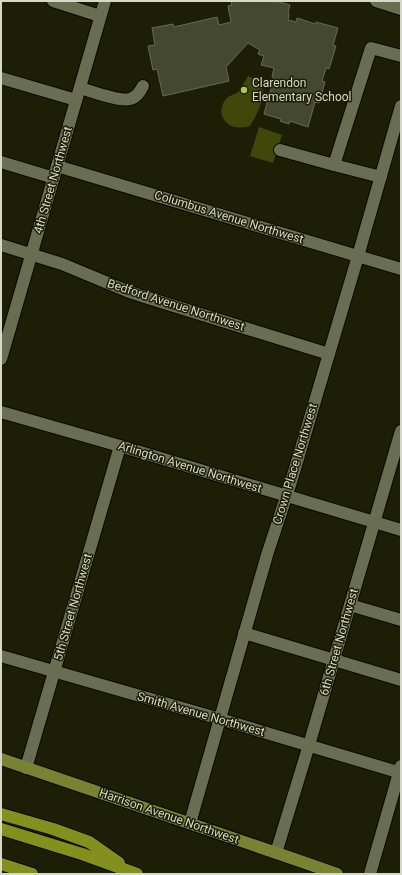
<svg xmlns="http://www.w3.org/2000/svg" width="402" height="875" font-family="Roboto,sans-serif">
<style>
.green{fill:#40470b}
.building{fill:#44482e;stroke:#676c50}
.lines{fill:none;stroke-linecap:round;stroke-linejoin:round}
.minor-casing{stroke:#070900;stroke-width:14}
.major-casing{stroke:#070900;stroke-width:14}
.highway-casing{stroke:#070900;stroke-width:14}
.minor{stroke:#696e52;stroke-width:12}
.major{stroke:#798232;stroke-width:12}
.highway{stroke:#84901d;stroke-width:12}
.poi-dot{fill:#b3c24b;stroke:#1c1f06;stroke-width:1.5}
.labels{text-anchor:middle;stroke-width:3;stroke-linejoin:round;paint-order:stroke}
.poi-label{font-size:12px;fill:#d6d9c9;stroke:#1c1f06;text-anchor:start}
.street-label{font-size:12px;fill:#d6d9c9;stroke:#1c1f06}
</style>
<rect width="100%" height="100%" fill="#1c1f06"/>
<g class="green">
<path d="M248,76L259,81C260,83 262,87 263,90C264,101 256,116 250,126C242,128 234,129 227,123C219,116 220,105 227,98C230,95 235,95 238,92C242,87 245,81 248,76Z"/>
<path d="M259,127L282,135L273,163L250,156Z"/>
</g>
<path class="building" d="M231,1H276L290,5L288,13L289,14L288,20L296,22L297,18L315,24L316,22L338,28L333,45L336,46L329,69L326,68L322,81L325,82L319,103L315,102L308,127L290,121L289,124L280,121L281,119L264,114L274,78L272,77L274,68L261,65L264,56L258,54L260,50L248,43L226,67L229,81L163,96L157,69L153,70L148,46L155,45L152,28L173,24L174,27L217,17L219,25L231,22L228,6L232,5Z"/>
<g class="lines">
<defs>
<g id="minor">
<path d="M53,1L100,16"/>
<path d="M376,1L401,9"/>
<path d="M1,78L76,100"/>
<path d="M80,88C91,91 120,102 130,99C137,97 140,92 143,86"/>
<path d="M280,150L334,165"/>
<path d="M1,162L54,178"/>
<path d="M57,166L401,269"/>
<path d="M381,177L334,165L371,48L401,56"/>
<path d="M1,245L62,264L127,291L145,297L329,354"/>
<path d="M1,359L105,1"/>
<path d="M1,412L120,446L401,530"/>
<path d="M350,605L401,620"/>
<path d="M244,633L401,680"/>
<path d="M1,656L220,719L401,773"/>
<path d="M26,768L120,446"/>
<path d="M190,823L267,555L291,482L358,256L401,106"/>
<path d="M276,853L309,745L401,431"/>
<path d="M370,874L401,766"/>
</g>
<path id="major" d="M1,759L297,860L337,874"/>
<g id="highway">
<path d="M1,814L53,829L89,842L119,863"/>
<path d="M1,829L82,854L137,874"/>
<path d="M1,864L32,874"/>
</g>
</defs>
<use href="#minor" class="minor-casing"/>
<use href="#major" class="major-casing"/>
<use href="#highway" class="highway-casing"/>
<use href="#minor" class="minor"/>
<use href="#major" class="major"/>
<use href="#highway" class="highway"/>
</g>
<circle class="poi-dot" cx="244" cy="90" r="4"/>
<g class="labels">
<g class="poi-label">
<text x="252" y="87">Clarendon<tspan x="252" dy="14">Elementary School</tspan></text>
</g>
<g class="street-label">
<text transform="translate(53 180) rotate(-74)" y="4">4th Street Northwest</text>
<text transform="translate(229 217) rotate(17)" y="4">Columbus Avenue Northwest</text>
<text transform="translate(176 305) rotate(18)" y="4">Bedford Avenue Northwest</text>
<text transform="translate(295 464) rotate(-73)" y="4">Crown Place Northwest</text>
<text transform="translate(190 467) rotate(17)" y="4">Arlington Avenue Northwest</text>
<text transform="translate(73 607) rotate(-74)" y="4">5th Street Northwest</text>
<text transform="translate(339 642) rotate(-74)" y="4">6th Street Northwest</text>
<text transform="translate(201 714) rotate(16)" y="4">Smith Avenue Northwest</text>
<text transform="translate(169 816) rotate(19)" y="4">Harrison Avenue Northwest</text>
</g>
</g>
<rect width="402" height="875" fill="none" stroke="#d6d9c9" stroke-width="4"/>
</svg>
